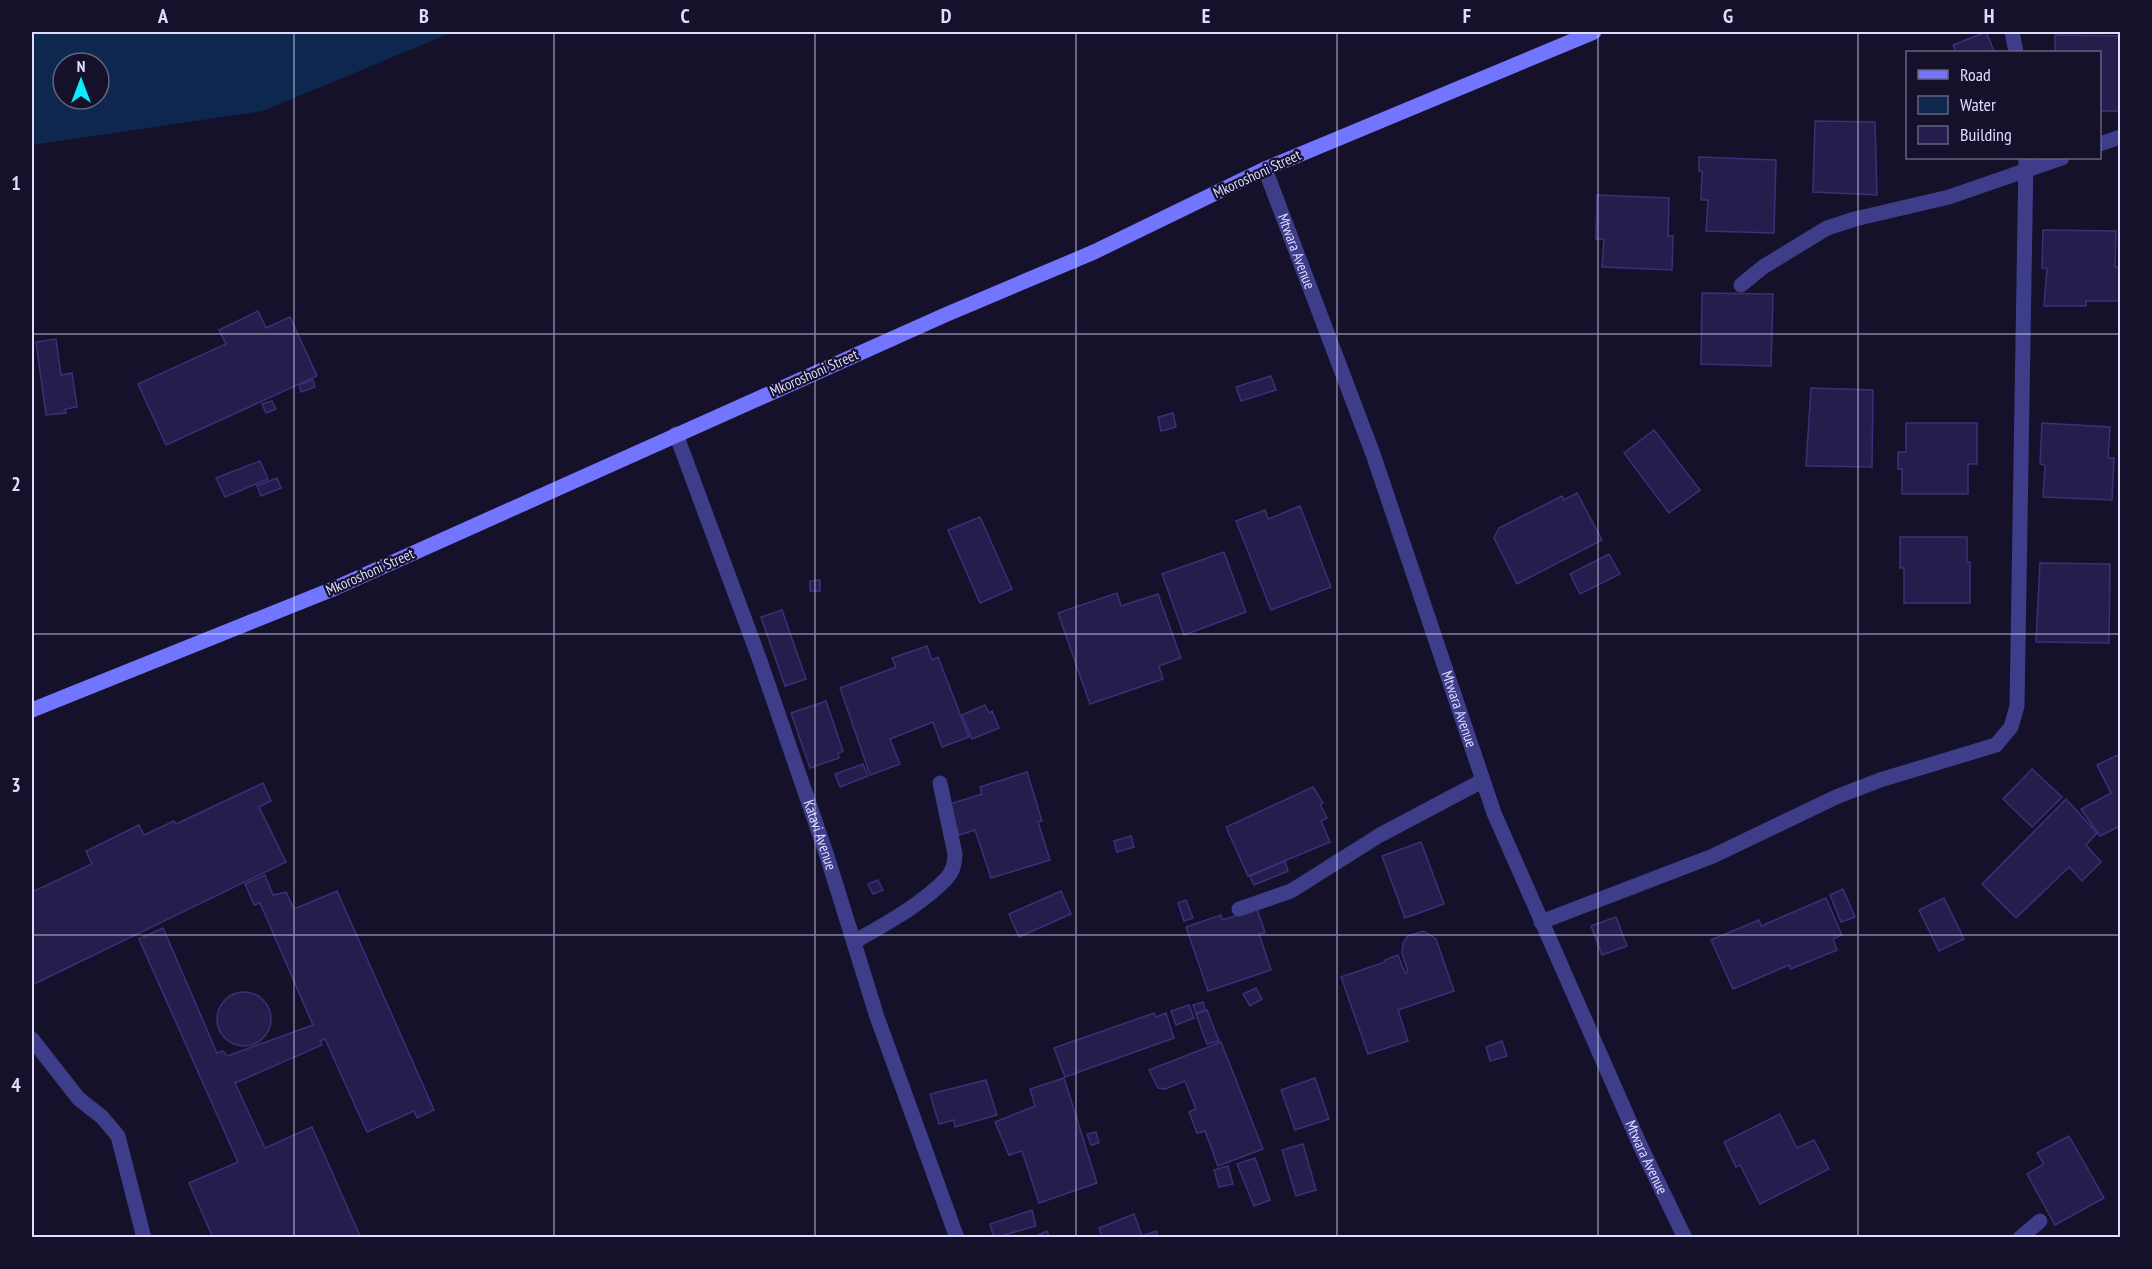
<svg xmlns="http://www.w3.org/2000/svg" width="2152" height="1269" font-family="'PT Sans Narrow',sans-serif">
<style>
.water{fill:#0d274e;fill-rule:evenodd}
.building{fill:#251d4c;stroke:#3b3078;stroke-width:1.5}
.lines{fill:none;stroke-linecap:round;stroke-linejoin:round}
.lane{stroke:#3d3d89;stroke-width:15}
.street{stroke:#3d3d89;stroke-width:15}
.secondary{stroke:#7375fe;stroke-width:15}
.grid{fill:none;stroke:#dedcff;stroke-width:1.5;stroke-opacity:0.55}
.labels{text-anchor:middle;stroke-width:4.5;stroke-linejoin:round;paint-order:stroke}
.street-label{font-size:15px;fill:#dedcff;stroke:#15112b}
.neatline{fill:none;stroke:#dedcff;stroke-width:2}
.grid-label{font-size:20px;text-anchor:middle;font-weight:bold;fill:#dedcff}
</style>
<rect width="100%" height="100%" fill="#15112b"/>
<path class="water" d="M32,32H453L263,111L32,145ZM63,63H99V99H63Z"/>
<g class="building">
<path d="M1986,32L1994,51L1956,52L1953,45Z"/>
<path d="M2055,35L2120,36V111H2100V52H2055Z"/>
<path d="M1815,121L1875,122L1877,195L1813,192Z"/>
<path d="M1699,157L1776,160L1774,233L1706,231L1708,200H1701L1702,171H1699Z"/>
<path d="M1597,195L1669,198L1668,236H1673L1672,270L1602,267L1604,239H1596Z"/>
<path d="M2043,230L2116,231L2115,267H2120V301H2086V306H2044L2047,268H2042Z"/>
<path d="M1702,293L1773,294L1771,366L1701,364Z"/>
<path d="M258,311L266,328L290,317L317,376L166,445L138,384L226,344L219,330Z"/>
<path d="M56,339L61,375L72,373L77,407L65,409L66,413L46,415L36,342Z"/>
<path d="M1271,376L1276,390L1241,401L1236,387Z"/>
<path d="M313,380L315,387L301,392L299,385Z"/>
<path d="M1811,388L1873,390L1872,467L1806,466Z"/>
<path d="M272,401L276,409L266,413L262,404Z"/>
<path d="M1173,413L1176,427L1161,431L1158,417Z"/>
<path d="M1906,423H1977V464H1968V494H1902V469H1898V452H1906Z"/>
<path d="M2042,423L2110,427L2108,458H2114L2112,500L2043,497L2045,465L2040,464Z"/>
<path d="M1654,430L1700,490L1669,513L1624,453Z"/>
<path d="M260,461L268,479L225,497L216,478Z"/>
<path d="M277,478L281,488L261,496L257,486Z"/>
<path d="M1577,493L1602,540L1517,584L1494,538L1499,528L1562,496L1564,500Z"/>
<path d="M1300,506L1331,587L1271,610L1236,521L1265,510L1268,519Z"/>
<path d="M980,517L1012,589L980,603L948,530Z"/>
<path d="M1900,537H1967V562H1970V603H1904V568H1900Z"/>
<path d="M1224,552L1246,612L1184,635L1162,574Z"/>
<path d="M1609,554L1620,574L1580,594L1570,574Z"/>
<path d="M2040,563L2110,564L2109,643L2036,642Z"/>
<path d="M820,580V591H810V581Z"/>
<path d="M1117,593L1121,606L1158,594L1181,658L1159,666L1163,679L1090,704L1058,613Z"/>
<path d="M782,610L806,679L785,686L761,617Z"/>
<path d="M927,646L932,660L938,657L969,737L942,747L933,722L890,739L900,764L870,775L840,688L896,667L892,658Z"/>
<path d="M826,701L843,751L838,753L839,758L810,768L791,713Z"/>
<path d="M985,705L989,713L992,711L999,728L972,739L962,715Z"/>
<path d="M2120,754V826L2100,836L2081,809L2111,793L2097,765Z"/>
<path d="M863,764L868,776L840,787L835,774Z"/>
<path d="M2032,769L2062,797L2032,827L2003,799Z"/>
<path d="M1027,772L1042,821L1038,822L1050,860L991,878L975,830L959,835L950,804L982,794L980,787Z"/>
<path d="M263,783L271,801L259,807L286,862L32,985V892L92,864L86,851L139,825L144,835L174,821L176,824Z"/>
<path d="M1313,787L1323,803L1320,804L1327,818L1321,821L1330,842L1248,876L1226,827Z"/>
<path d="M2066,799L2097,833L2086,845L2101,862L2082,881L2069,867L2016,918L1982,884Z"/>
<path d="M1131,836L1134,847L1117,852L1114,841Z"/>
<path d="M1421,842L1444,904L1405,918L1382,856Z"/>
<path d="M1285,861L1288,871L1254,885L1250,876Z"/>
<path d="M265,875L273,895L286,892L294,909L337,891L434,1110L417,1118L414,1111L367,1132L325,1039L320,1041L322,1045L235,1083L265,1148L312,1127L361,1238H213L189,1183L238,1162L139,939L163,928L217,1053L223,1051L227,1056L313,1025L260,903L254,905L245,884Z"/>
<path d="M878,880L883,890L873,894L868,884Z"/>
<path d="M1843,889L1855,917L1841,922L1830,895Z"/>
<path d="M1061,891L1071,914L1019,937L1009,914Z"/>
<path d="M1826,898L1842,935L1833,939L1837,950L1791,969L1789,965L1733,989L1711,940L1759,920L1761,926Z"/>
<path d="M1944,898L1964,939L1939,951L1919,910Z"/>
<path d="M1186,900L1193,918L1184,921L1178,903Z"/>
<path d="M1257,909L1265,932L1259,934L1271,970L1208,991L1186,927L1221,915L1222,920Z"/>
<path d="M1616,917L1627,946L1602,955L1591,926Z"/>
<path d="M1424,931L1436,939L1454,991L1398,1010L1408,1041L1368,1054L1341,977L1385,962V960L1398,955L1405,973L1408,972L1402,953L1403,943L1408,936Z"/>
<path d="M1256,988L1262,999L1250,1006L1243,994Z"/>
<circle cx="244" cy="1019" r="27"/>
<path d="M1203,1002L1205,1010L1196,1013L1193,1005Z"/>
<path d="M1189,1005L1194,1018L1176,1025L1171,1011Z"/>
<path d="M1207,1010L1219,1041L1207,1044L1196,1014Z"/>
<path d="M1154,1013L1156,1017L1166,1013L1174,1038L1065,1077L1054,1048Z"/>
<path d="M1502,1041L1507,1056L1490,1061L1486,1047Z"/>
<path d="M1221,1042L1263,1149L1218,1166L1205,1131L1197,1133L1189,1112L1196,1109L1185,1081L1165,1089L1158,1088L1149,1070Z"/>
<path d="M1064,1078L1097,1183L1039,1203L1022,1151L1009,1155L995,1122L1035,1106L1030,1089Z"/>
<path d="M1315,1078L1329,1119L1295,1130L1281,1090Z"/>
<path d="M986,1080L997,1115L955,1127L954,1120L939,1124L930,1094Z"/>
<path d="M1780,1114L1797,1148L1814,1140L1829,1169L1760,1204L1740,1165L1736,1167L1724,1142Z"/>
<path d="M1096,1132L1099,1143L1091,1145L1087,1134Z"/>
<path d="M2069,1136L2104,1198L2055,1225L2027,1174L2044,1164L2037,1153Z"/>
<path d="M1303,1144L1316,1190L1296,1196L1282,1150Z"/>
<path d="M1255,1158L1270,1200L1254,1206L1237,1164Z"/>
<path d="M1228,1166L1233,1184L1219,1187L1214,1170Z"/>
<path d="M1032,1210L1036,1226L994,1238L990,1224Z"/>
<path d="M1134,1214L1142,1236L1156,1231L1158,1238H1102L1099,1228Z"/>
<path d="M1047,1231L1050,1238H1032Z"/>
</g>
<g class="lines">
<g class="lane">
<path d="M2012,32L2016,52"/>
<path d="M2100,144L2120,137"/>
<path d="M1741,285L1763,267L1827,228L1855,219L1949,197L2062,158"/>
<path d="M1541,922L1713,856L1836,797L1880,780L1996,745L2011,727L2017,706L2026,158"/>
<path d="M32,1039L79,1099L102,1117L118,1136L144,1238"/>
</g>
<g class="street">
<path id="s1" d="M1265,169L1373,454L1494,813L1640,1145L1685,1238"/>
<path id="s2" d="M676,434L759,658L827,856L877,1017L957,1238"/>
<path d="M1239,909L1291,891L1380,835L1482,781"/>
<path d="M854,942C885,924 921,905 946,879C953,872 955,863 955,854L940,783"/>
<path d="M2020,1238L2040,1221"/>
</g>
<path class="secondary" d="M32,710L333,589L945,315L1094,252L1265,169L1594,32"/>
</g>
<path class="grid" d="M294,32V1238M554,32V1238M815,32V1238M1076,32V1238M1337,32V1238M1598,32V1238M1858,32V1238M32,334H2120M32,634H2120M32,935H2120"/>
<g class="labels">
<g class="street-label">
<text transform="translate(1257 174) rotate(-25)" y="5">Mkoroshoni Street</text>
<text dy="5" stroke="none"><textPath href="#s1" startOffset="88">Mtwara Avenue</textPath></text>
<text transform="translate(814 373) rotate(-24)" y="5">Mkoroshoni Street</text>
<text transform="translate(370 572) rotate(-24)" y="5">Mkoroshoni Street</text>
<text dy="5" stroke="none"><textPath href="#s1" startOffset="574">Mtwara Avenue</textPath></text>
<text dy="5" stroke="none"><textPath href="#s2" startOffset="426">Katavi Avenue</textPath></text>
<text dy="5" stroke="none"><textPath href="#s1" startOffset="1060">Mtwara Avenue</textPath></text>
</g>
</g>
<rect width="2152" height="1269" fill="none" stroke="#15112b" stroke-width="66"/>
<rect x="1906" y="51" width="195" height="108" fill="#15112b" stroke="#656280" stroke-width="1.5"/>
<rect x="1918" y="70" width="30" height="9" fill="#7375fe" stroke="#656280" stroke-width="1.5"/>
<text x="1960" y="81" font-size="18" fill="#dedcff">Road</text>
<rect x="1918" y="96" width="30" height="18" fill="#0d274e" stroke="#656280" stroke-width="1.5"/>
<text x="1960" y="111" font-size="18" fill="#dedcff">Water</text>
<rect x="1918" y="126" width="30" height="18" fill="#251d4c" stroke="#656280" stroke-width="1.5"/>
<text x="1960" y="141" font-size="18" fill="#dedcff">Building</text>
<g transform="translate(81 81)"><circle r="28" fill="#15112b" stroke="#656280" stroke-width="1.5"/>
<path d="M0-4.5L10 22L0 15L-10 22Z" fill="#09edfd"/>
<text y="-9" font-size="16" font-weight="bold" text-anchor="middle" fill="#dedcff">N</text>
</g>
<rect x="33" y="33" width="2086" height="1203" class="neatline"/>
<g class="grid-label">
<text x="163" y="23">A</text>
<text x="424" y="23">B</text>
<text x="685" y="23">C</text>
<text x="946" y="23">D</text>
<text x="1206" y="23">E</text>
<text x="1467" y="23">F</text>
<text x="1728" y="23">G</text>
<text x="1989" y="23">H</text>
<text x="16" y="190">1</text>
<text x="16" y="491">2</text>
<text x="16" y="792">3</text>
<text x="16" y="1092">4</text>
</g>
</svg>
